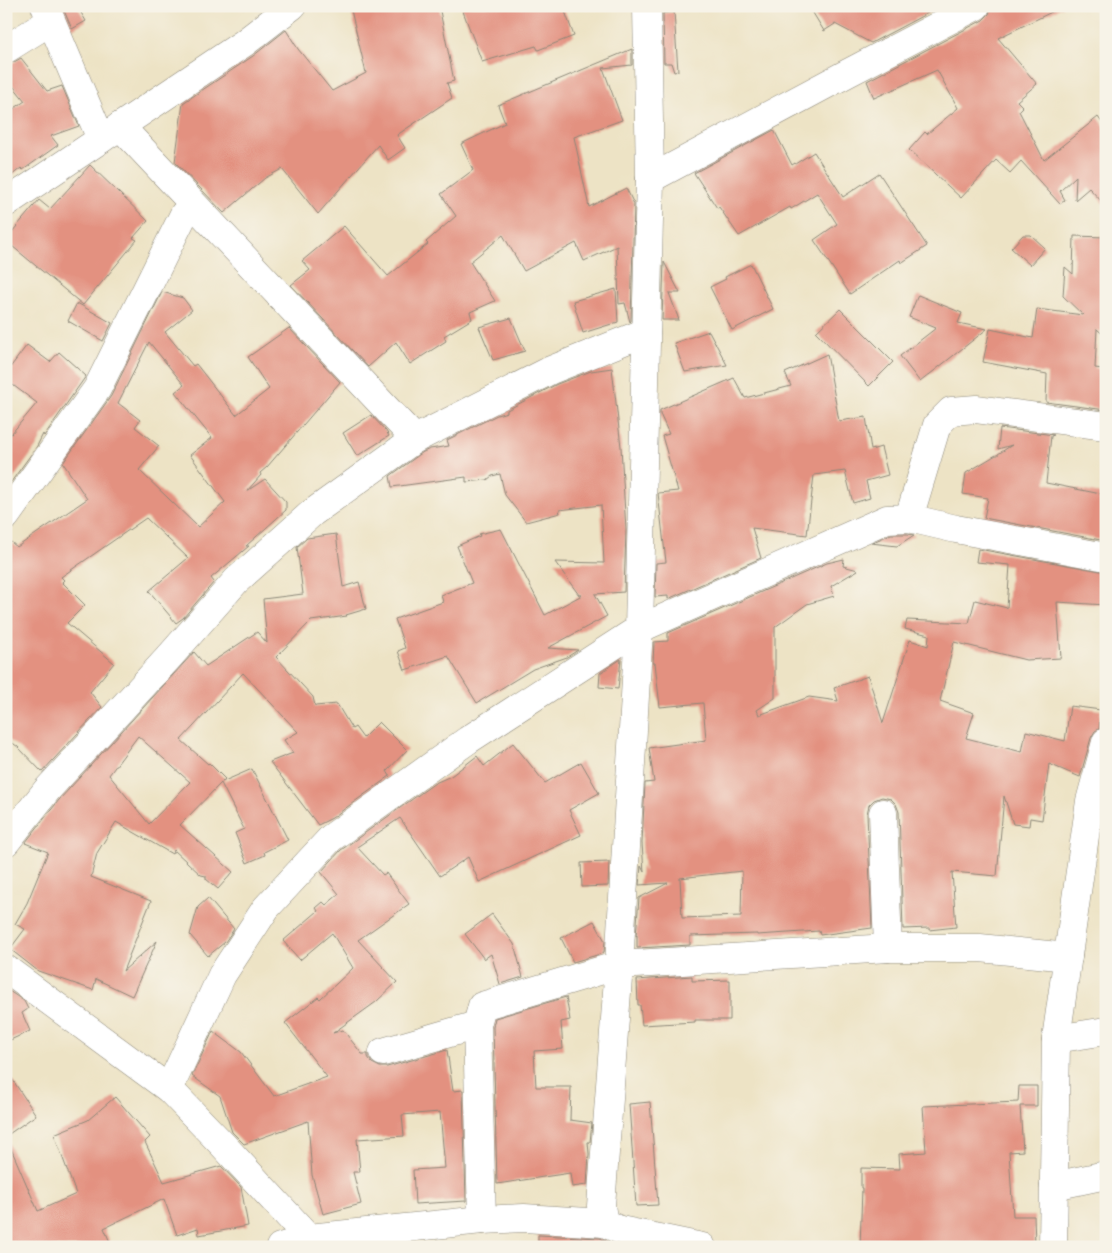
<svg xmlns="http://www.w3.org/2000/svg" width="1112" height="1253" font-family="'IM FELL Great Primer',serif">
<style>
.building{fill:#e39180;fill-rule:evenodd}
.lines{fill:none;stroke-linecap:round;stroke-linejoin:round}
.minor-casing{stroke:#8c8778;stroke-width:29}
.minor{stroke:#fff;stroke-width:28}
</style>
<rect width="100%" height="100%" fill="#f7f3e8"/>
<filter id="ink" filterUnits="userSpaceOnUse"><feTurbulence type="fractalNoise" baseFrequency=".02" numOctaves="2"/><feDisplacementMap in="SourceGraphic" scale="10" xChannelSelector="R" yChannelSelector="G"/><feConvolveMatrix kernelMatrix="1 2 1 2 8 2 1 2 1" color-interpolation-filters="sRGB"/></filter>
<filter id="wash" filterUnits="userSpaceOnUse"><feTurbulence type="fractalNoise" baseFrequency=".0096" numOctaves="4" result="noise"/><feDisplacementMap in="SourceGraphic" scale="20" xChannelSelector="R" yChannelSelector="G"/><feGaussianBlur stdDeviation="1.12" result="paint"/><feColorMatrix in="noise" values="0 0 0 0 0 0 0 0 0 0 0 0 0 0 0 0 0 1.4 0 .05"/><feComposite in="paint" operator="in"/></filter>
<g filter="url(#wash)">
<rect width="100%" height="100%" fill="#ede3c5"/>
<g id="blocks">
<g class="building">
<path d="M62,6H77L86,21L72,29Z"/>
<path d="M350,6H439L454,81L447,83L452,98L397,135L405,148L388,160L378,145L318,214L282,169L265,178L224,213L175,162L183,103L253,56L286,30L298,49L332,91L366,73Z"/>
<path d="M461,6H563L574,36L538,50L536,46L482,62Z"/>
<path d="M800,6H941L871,43L835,24L824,31L813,13Z"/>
<path d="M992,6H1064L998,38L1037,84L1017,101L1023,107L1019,111L1044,160L1098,117L1106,128V206L1089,188L1075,200L1076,176L1060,191L1065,200L1060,204L1021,161L1010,173L996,160L961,198L909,150L925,132L927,134L958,108L937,70L874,98L867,81L983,20L989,14Z"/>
<path d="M674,12L678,71L674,72L671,63H664L663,13Z"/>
<path d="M632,49V65L603,68L622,120L574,137L589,207L626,188L634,204L631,321L630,322L625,303L619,304L617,246L584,261L576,243L524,271L503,235L470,262L495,301L470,312L472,319L444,336L446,341L410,364L396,342L368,367L291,285L310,270L302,261L344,226L388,276L428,244L426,242L456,216L441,194L473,170L461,144L505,123L498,105Z"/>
<path d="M21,58L47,91L62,86L79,126L51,136L58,145L23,170L21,168L6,180V114L25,101L6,77V65L14,62Z"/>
<path d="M774,130L792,165L795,163V164L814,152L843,197L879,173L927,246L901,263L900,260L850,294L814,240L837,224L817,193L791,209L790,207L739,236L719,207L717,208L694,173Z"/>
<path d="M90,165L148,221L133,238L137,240L83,305L6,241V239L39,200L50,209Z"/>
<path d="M1023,235H1031L1045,248L1030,265L1011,248Z"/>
<path d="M1074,236L1106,237V337L1097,329L1095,368L1103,369L1102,394L1106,395V410L1046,402L1047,374L983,362L990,329L1033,338L1037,309L1083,315L1063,296L1065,267L1073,274Z"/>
<path d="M664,262L680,293H669L679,320H662Z"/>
<path d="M751,264L773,309L732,330L710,287L726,279L725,277Z"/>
<path d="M616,289L618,322L583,333L573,301Z"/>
<path d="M162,292L183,298L192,310L165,332L193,366L196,364L236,415L269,389L248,357L289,328L340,382L267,467L260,473L261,475L247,491L265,479L286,502V510L246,546H249L211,578L214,582L183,618L176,623L149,591L188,558L146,518L61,577L64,580L62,582L85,605L67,623L114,663L90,692L102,707L42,772L18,747L6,738V538L17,547L87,499L63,463L111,396ZM149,342L184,385L175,392L212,438L190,455L225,502L198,527L139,470L159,446L135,427L140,420L118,403Z"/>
<path d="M918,295L962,313L958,323L987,329L920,382L900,356L936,328L909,317Z"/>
<path d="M77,303L112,323L103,341L68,321Z"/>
<path d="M840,309L893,362L869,386L816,332Z"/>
<path d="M511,318L525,351L493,360L479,327Z"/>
<path d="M709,331L727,365L685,372L674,343Z"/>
<path d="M27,345L50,362L59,352L86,376L44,436L43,434L37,446L6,489V440L37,403L6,380V373Z"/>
<path d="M827,354L839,421L866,417L871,450L881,447L888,475L866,481L870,498L853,503L845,471L814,475L807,535L752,528L761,558L668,599V596L655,597L656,563L666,562L658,493L678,491L662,436L669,434L660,414V410L734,378L745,398L791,386L785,373Z"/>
<path d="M612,368L621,447L626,530L624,592L595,594L607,616L548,648L578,650L567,657L533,669L477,703L448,656L405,670L398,651L405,648L395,619L443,602L441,595L472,583L457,546L480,536L479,534L501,529L545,615L582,595H579L555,562L604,563L601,505L559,510L560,513L526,522L505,495L500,474L492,476L487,480L466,482V477L392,487L390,476L423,452L430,449L449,446L447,440L497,415L507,412V410L557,384L591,371Z"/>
<path d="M371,415L386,431L389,436L357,456L343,433Z"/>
<path d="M1000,428L1054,435L1051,436L1046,483L1106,495V541L984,518L988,498L963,494L966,473L996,455H998V454L1012,445L998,449Z"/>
<path d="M336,534L343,587L359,582L366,609L346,615L347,616L311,621L276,657L313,697L315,706L337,704L352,729L355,727L363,738L379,722L407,750L387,771L390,776L332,818L318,825L270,762L293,753L284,740L298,732L243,673L181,740L208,764L209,763L225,779L222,782L252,769L288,840L264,852L265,855L247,863L235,833L244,829L221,783L180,825L233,872L218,889L206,879V876L201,875L174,850L172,854L116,822L97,853L91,877L151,901L123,971L157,941L132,996L96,979L93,990L38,971L10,949L25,929L15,924L27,903L48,852L25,843L59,800L194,652L206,666L257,632L267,643L263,599L303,594L297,547L307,538ZM138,736L190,782L149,824L109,775Z"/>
<path d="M891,534H908L914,535L897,546L871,543Z"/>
<path d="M978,549L1106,572V605L1057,602L1061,658L1026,660L954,642L940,701L974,713L966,738L1022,752L1026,731L1065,741L1070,706L1101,710L1099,729L1095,731L1091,738L1080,777L1049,764L1042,820L1030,818L1029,826L1013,824L1004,796L997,876L952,872L956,927L929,930V928L903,929L899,812L896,804L891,799L882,797L874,800L869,805L867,814L872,928L820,935L819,931L757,935V934L690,936V945L637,948V935L636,936L639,898L668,883L639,885L641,866L644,872L642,843L645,783L654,782L649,748L706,740L703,703L660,707L655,663H653L654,642L668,641V633L827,563L844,559L843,566L858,570L831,586L834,596L807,604L775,627V698L757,710L759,715L809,697L838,701L834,688L868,676L883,723L910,640L928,646L929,635L905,629L907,620L969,623L975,600L1007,608L1010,565L976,562ZM742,871L741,916L682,918L680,878Z"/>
<path d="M621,659L618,689L599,687L600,673Z"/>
<path d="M513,743L545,783L581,762L599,793L569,810L581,835L479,882L468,857L440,876L400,818L357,847L383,875L386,873L409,904L358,940L397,982L376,1002L333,1033L343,1030L362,1054H368V1057L372,1063L380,1067H387L447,1050L453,1091L463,1090L466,1201L415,1204L413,1170L445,1168L440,1112L402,1115L404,1136L357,1139L360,1172H353L361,1204L323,1214L312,1175L308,1121L244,1144L232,1132L220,1096L192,1076L213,1031L241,1052L274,1096L327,1077L285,1023L318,997L320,999L353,968L332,933L300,960L283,941L318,911L316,908L323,902L326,905L339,894L321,872L341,850L435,783L451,776L477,756L484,766Z"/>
<path d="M609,862L608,886L582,887L581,863Z"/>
<path d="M208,898L234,929L225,942L208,956L190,935L198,907Z"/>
<path d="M492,914L514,944L523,977L500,984L491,954L484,959L465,934Z"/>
<path d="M594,921L605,941L604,952L597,955L573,962L561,938Z"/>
<path d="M692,976V981L730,980V1020H695V1022L642,1025L640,1005H638L637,980Z"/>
<path d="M6,989L24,1001L28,1009L22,1013L30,1031L6,1042Z"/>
<path d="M566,997L570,1020L561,1022L563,1049L534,1051L536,1087H571L570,1120L592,1123L590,1142H588L589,1154L587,1185L572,1187L570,1173L497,1184L493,1027L495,1018Z"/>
<path d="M6,1070L36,1115L6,1136Z"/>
<path d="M1019,1086H1037V1106H1020L1023,1151L1009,1152L1013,1216H1034L1035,1244L1015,1245V1247H860L862,1188H861V1168L900,1169L899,1154L926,1152L923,1106L1018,1102Z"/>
<path d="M115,1097L150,1137L145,1142L164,1182L221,1166L241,1187L248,1226L199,1235L198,1228L177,1235L164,1199L104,1228L112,1247H6V1137L38,1211L76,1194L54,1134L88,1120Z"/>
<path d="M650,1102L658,1205L636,1206L629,1104Z"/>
<path d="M538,1235L600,1238L610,1243V1247H538Z"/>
</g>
</g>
</g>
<g filter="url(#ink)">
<use href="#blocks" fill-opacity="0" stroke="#8c8778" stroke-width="1"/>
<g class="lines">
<defs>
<g id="minor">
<path d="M45,6L101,139"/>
<path d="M647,6L650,179L639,629L619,965L601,1206L604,1223L620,1230L702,1247"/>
<path d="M6,49L51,21"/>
<path d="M120,126L415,439"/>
<path d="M650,179L846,74L976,6"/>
<path d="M6,203L244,43L292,6"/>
<path d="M6,516L97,389L184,214"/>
<path d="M909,518L937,425L951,411L976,409L1106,426"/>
<path d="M883,813L888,948"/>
<path d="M6,842L47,790L171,655L236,581L312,513L415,439L551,370L646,332"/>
<path d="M6,969L169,1089L223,1145L309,1238"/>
<path d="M1056,1039L1106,1031"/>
<path d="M383,1052L477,1025"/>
<path d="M169,1089L222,975L266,908L331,838L468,740L639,629L887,519L909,518L956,529L1106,557"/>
<path d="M1054,1186L1106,1175"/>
<path d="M482,1220L477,1025L482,1006L619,965L888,948H980L1068,957"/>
<path d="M280,1247L309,1238L482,1220L524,1218L604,1223"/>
<path d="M1053,1247L1056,1039L1090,801L1106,742"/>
</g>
</defs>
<use href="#minor" class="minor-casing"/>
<use href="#minor" class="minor"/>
</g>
</g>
<rect width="1112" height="1253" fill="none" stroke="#f7f3e8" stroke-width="25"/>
</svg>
